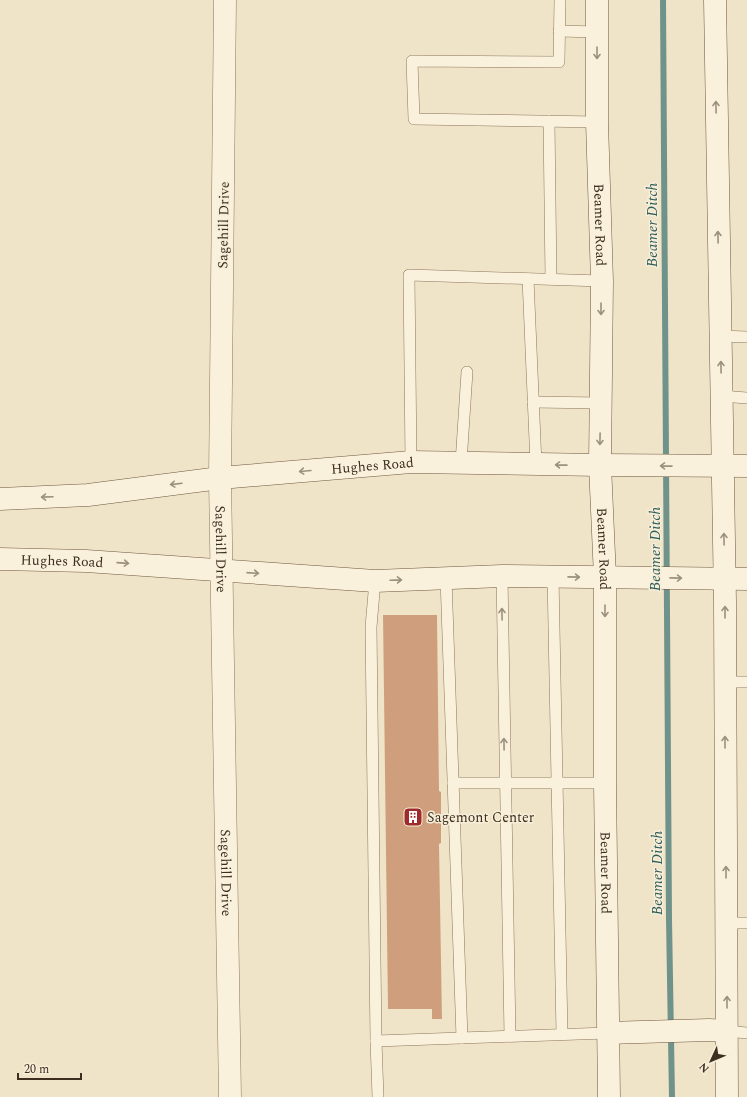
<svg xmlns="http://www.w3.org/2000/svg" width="747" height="1097" font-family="Spectral,serif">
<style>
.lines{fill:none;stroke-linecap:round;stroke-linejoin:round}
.stream{stroke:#6f938a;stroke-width:6}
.building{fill:#cf9f7d}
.service-casing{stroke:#8d765c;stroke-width:12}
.minor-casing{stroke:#8d765c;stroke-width:23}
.secondary-casing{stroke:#6f573f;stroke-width:23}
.service{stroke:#faf1dc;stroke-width:11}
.minor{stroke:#faf1dc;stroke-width:22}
.secondary{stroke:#faf1dc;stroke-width:22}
.oneway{stroke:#9c907e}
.labels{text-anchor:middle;stroke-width:3;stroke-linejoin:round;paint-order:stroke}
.street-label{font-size:14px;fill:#3d2e20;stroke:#f7eed8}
.poi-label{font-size:14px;fill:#3d2e20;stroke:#f7eed8;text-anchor:start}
.water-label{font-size:15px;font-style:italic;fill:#2f5d5a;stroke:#f7eed8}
</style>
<rect width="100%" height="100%" fill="#f0e4c8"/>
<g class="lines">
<path class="stream" d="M663,0L669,919L672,1097"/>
</g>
<path class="building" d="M383,615H437L439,791L441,792V843L439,844L442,1019H432V1009H388Z"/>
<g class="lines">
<defs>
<g id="service">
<path d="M560,0L559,62L412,61L414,119L597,122"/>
<path d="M559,31L597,32"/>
<path d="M549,121L551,279"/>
<path d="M528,279L536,464"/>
<path d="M720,336L747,337"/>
<path d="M721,396L747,398"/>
<path d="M533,402L601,403"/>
<path d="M411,462L409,275L602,281"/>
<path d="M461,463L467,372"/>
<path d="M502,576L510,1036"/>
<path d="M553,576L562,1034"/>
<path d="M446,578L462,1038"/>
<path d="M375,581L371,627L376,1041L378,1097"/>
<path d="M725,682H747"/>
<path d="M453,783H605"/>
<path d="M726,923H747"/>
<path d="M727,1031L747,1033"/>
<path d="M376,1041L607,1033"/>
</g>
<g id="minor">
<path id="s1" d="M225,0L220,478L230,1097"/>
</g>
<g id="secondary">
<path id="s2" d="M597,0V122L602,281L600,465L605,577V783L609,1097"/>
<path d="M715,0L725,601L727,1097"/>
<path id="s3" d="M0,499L88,495L220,478L411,462L600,465L747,466"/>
<path id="s4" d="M0,559L86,561L375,581L502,576L747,579"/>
<path d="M607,1033L709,1030L727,1031"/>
</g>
</defs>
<use href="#service" class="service-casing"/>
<use href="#minor" class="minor-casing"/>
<use href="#secondary" class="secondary-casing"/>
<use href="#service" class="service"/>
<use href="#minor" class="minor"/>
<use href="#secondary" class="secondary"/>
</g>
<defs><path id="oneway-shaft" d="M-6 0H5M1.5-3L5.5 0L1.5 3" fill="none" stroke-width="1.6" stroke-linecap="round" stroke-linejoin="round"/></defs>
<g class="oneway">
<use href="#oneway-shaft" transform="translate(597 53) rotate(90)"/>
<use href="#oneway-shaft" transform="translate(716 107) rotate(-91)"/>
<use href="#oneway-shaft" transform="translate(718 237) rotate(-91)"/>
<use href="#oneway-shaft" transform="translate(601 309) rotate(90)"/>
<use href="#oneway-shaft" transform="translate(721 367) rotate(-91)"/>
<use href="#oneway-shaft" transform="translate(600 439) rotate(91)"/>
<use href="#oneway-shaft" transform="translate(561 465) rotate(-179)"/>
<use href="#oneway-shaft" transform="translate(666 466) rotate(-179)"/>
<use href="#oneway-shaft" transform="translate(305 471) rotate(175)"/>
<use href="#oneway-shaft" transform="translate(176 484) rotate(173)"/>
<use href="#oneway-shaft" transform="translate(47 497) rotate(178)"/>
<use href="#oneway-shaft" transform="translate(724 539) rotate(-91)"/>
<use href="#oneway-shaft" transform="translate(123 563) rotate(4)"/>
<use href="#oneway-shaft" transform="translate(253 573) rotate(4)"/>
<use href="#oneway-shaft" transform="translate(574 577) rotate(1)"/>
<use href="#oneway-shaft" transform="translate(676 578) rotate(1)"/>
<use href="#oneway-shaft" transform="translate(396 580) rotate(-2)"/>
<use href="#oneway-shaft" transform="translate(605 611) rotate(90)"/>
<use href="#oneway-shaft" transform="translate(725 612) rotate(-90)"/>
<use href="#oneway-shaft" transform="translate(502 614) rotate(-91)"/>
<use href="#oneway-shaft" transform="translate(725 742) rotate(-90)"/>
<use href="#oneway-shaft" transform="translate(504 744) rotate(-91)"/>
<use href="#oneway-shaft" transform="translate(726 872) rotate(-90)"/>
<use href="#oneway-shaft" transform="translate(727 1002) rotate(-90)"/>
</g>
<defs>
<symbol id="building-square" viewBox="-11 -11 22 22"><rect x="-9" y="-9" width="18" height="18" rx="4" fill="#9e2a2b" stroke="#f7eed8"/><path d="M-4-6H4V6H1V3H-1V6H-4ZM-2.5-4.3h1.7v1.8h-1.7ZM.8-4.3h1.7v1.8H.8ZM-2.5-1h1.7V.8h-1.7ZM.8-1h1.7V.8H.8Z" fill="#fff"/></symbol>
</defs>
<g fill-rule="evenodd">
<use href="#building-square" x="402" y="806" width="22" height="22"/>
</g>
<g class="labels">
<g class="street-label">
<text transform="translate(223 225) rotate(-89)" y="5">Sagehill Drive</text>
<text dy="5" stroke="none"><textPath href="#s2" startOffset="225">Beamer Road</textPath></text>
<text dy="5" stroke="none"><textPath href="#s3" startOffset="374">Hughes Road</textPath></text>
<text dy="5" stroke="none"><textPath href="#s2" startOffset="549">Beamer Road</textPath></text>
<text dy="5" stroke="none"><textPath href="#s1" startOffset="549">Sagehill Drive</textPath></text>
<text dy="5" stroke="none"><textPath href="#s4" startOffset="62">Hughes Road</textPath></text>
<text dy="5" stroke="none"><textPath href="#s1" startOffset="873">Sagehill Drive</textPath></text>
<text dy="5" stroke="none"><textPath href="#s2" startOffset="873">Beamer Road</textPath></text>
</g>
<g class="poi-label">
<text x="427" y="822">Sagemont Center</text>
</g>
<g class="water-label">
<text transform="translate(652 225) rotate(-90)" y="5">Beamer Ditch</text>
<text transform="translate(655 549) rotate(-90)" y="5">Beamer Ditch</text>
<text transform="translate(657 873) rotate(-90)" y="5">Beamer Ditch</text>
</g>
</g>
<g transform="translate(711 1061) rotate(226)" stroke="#f7eed8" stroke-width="3" paint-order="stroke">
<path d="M0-3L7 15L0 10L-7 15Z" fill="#3d2e20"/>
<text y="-6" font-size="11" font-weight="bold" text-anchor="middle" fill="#3d2e20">N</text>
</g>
<path d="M18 1073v6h63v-6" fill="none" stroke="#3d2e20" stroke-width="2"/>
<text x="24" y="1073" font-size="12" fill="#3d2e20" stroke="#f7eed8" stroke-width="3" paint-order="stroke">20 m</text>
</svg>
